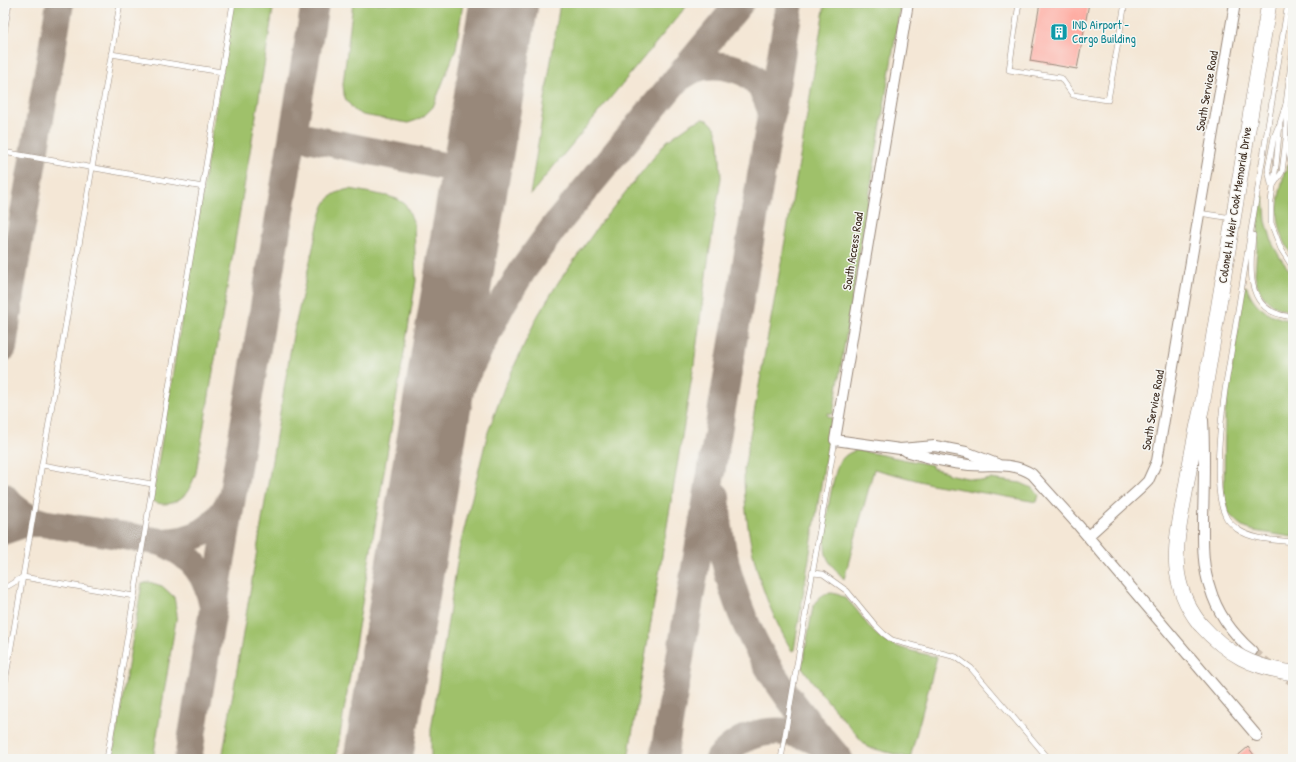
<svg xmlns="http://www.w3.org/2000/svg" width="1296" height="762" font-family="'Patrick Hand',sans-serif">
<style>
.green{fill:#9fc16a;stroke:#6d7644}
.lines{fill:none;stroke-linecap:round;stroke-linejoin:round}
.taxiway{stroke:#98887a;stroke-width:28}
.runway{stroke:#98887a;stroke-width:69}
.building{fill:#ffa89e}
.street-tunnel{stroke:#cfc1b1;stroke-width:10;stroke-dasharray:10 5;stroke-linecap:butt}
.lane-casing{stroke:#98887a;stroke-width:6}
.street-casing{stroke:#98887a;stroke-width:12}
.secondary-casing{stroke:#98887a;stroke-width:16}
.lane{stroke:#fff;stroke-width:5}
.street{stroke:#fff;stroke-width:10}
.secondary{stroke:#fff;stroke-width:15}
.secondary-bridge-casing{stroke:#98887a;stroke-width:16;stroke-linecap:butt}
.secondary-bridge{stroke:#fff;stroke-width:15}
.labels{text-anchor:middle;stroke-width:3;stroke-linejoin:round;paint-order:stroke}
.culture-label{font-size:12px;fill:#0d838f;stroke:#f6f6f2;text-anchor:start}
.street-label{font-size:12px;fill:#3b2a1e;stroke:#f6f6f2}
</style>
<rect width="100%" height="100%" fill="#f6f6f2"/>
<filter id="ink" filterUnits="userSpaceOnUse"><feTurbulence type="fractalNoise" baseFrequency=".025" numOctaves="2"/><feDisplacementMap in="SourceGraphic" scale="8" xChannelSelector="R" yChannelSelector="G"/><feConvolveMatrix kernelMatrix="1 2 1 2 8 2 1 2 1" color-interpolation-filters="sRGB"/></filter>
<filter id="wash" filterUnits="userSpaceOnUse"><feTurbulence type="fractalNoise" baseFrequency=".012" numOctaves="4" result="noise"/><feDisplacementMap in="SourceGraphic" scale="16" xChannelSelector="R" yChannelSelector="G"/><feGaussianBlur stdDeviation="0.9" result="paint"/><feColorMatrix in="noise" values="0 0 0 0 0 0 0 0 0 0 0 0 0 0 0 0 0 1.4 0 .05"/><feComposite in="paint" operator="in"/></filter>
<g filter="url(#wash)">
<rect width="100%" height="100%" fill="#f4e7d6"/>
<g class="green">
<path d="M233,3H274L258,104L196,473C190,488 187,498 171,503C164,505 159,504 152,501Z"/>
<path d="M353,3H463L456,49L433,107L424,116L417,120L408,123L363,115L355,111L346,100L344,95L343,84Z"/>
<path d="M560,3H689L530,195Z"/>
<path d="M825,3H901L833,414L828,413V416L832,418L794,650L792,651C758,593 744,535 744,469L802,146Z"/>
<path d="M702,119L708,120L715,127L719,142L721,178L707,268L694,365L628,759H431V730L459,550L488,432L504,388L537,317L559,281L603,220L667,141L691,124Z"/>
<path d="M1288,165H1289L1293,182V257C1281,239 1275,219 1279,197C1280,189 1283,181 1284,172H1286Z"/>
<path d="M350,189L387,196L397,199L405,204L409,211L414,224L416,281L336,759H222L293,335L318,226C323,205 326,193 350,189Z"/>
<path d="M1261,196L1264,197L1266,221L1273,245L1281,259L1293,275V312C1271,308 1258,297 1255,274Z"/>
<path d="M1245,286L1247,287C1255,309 1271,317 1293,321V537L1254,531L1245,528L1237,522L1229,514L1224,498L1225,413Z"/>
<path d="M857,450L932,465V468L947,472V474L982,481L990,479L1021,483L1034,489L1039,495L1037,502L931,484L874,469L844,579C838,572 830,565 827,557C820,542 832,481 838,465C843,456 848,453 857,450Z"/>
<path d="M149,582L162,586L174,597L177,614L153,759H112L142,584Z"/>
<path d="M831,593C849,594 860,616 871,629C888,648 913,651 937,657L910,758L867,747L820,692L802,667L813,607L820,597L825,594Z"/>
</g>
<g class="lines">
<g class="taxiway">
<path d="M677,79C683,76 688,72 694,69C713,62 743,66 757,82C765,91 768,102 772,113"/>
<path d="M293,135L477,173"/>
<path d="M3,348L11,288L60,3"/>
<path d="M3,496C14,510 26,517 42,523L162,542C197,541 215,530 231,499"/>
<path d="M716,496C719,567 745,638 787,695C803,718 821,738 839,759"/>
<path d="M3,531L26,523H42"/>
<path d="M162,542C193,556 207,574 213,607"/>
<path d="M401,627L431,474L448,422L466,375L502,304L523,270L555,226L740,3"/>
<path d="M188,759L315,3"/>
<path d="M382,759V739L385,723"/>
<path d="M663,759L790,3"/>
<path d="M719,759C746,726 790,724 825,746"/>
</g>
<path class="runway" d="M378,759L504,3"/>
</g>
<g id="blocks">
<g class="building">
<path d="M1040,3H1089L1077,69L1030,61Z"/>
<path d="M1248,747L1257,759H1233L1241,753Z"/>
</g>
</g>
</g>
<g filter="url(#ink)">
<use href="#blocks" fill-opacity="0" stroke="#98887a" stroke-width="1"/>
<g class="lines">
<path class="street-tunnel" d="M1252,651L1282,675L1293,681"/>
<defs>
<g id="lane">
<path d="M1019,3L1009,70L1061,78L1073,95L1108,100L1125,3"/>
<path d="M1288,3L1225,390C1221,420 1212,487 1225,515C1227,520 1232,525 1237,529C1252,540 1275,540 1293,542"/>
<path d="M3,39L9,3"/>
<path d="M111,54L222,72"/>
<path d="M1286,104L1280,123L1276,166L1271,201V223L1281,249L1293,268"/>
<path d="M1287,109L1291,122L1293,144"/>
<path d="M1287,144L1293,172"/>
<path d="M3,152L203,187"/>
<path d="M1271,184L1268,169L1274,137L1278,127"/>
<path d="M1274,184L1282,172L1286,139V104L1293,46"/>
<path d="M1199,213L1232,218"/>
<path d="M1253,235C1251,261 1244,303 1278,314C1283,316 1288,316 1293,317"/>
<path d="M42,465L152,484"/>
<path d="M813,573L823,574L847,591L875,625L884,634L892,640L956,657L971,668L1049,759"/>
<path d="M3,587L8,586L23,577L134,596"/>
<path d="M3,694L120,3"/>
<path d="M107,759L233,3"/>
<path d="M781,759L835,440"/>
</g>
<g id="street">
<path d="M908,3L835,440L900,449L935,446L966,452L997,464"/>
<path d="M1203,420C1205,453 1204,485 1203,518C1203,542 1202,566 1210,588C1217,613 1233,634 1252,651"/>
<path d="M906,451C928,458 946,463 969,465C992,467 1011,461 1032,474L1078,525L1257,736"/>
<path d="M1088,536L1140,489L1148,481L1157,461L1235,3"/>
</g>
<path id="secondary" d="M1200,624C1166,580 1176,543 1185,493C1190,464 1195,435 1202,406L1269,3"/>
</defs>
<use href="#lane" class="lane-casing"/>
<use href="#street" class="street-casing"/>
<use href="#secondary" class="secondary-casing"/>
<use href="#lane" class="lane"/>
<use href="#street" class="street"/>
<use href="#secondary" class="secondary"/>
<defs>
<path id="secondary-bridge" d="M1200,624C1228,655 1252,667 1293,673"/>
</defs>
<use href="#secondary-bridge" class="secondary-bridge-casing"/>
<use href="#secondary-bridge" class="secondary-bridge"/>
</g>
</g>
<defs>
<symbol id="building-square" viewBox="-11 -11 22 22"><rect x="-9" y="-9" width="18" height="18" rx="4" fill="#0f9aa8" stroke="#f6f6f2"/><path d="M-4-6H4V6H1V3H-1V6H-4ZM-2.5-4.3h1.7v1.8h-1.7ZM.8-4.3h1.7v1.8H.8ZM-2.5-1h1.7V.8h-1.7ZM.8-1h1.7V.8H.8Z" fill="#fff"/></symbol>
</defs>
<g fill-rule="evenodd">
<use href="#building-square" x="1049" y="22" width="20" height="20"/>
</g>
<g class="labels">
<g class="culture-label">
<text x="1072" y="29">IND Airport -<tspan x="1072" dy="14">Cargo Building</tspan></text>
</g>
<g class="street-label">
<text transform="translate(1207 91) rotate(-80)" y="4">South Service Road</text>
<text transform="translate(1235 205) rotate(-81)" y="4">Colonel H. Weir Cook Memorial Drive</text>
<text transform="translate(853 251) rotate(-81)" y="4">South Access Road</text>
<text transform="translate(1153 410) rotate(-80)" y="4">South Service Road</text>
</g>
</g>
<rect width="1296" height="762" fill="none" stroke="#f6f6f2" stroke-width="16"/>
</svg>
